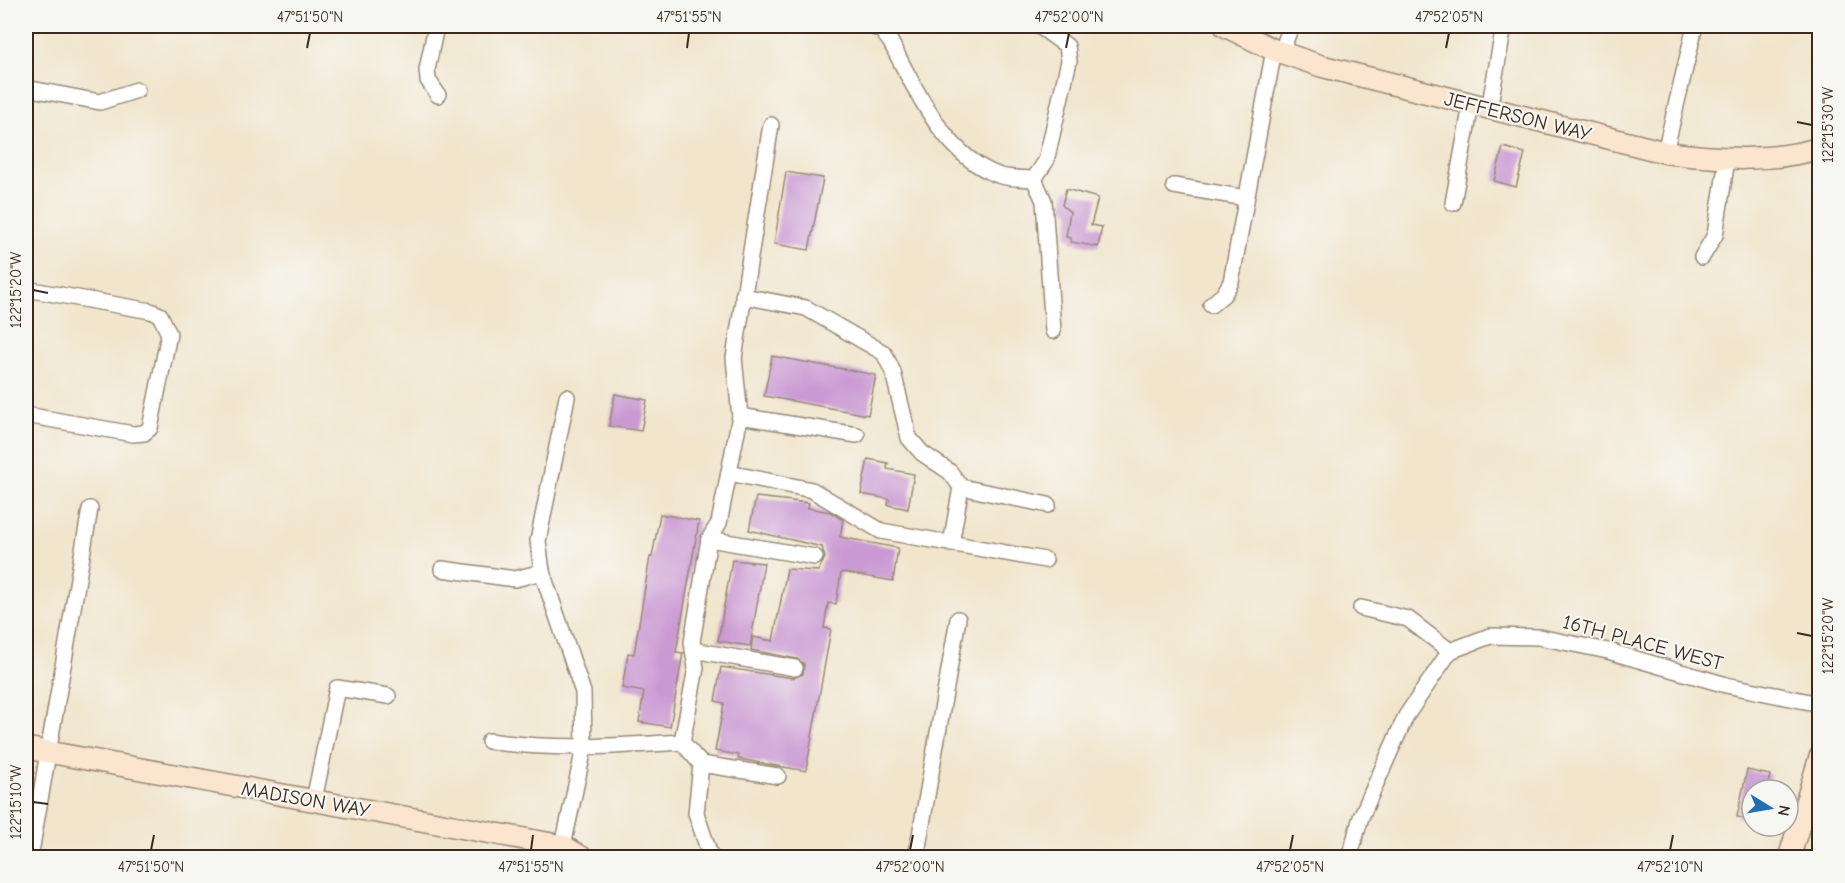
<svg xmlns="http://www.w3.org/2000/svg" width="1845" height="883" font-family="'Comic Neue',sans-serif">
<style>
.building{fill:#ca99d3}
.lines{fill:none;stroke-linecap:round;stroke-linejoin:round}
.street-casing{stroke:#968875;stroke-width:18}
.secondary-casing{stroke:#968875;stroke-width:24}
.street{stroke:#fff;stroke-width:15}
.secondary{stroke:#fce5cf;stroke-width:21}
.ticks{fill:none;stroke:#3b2a1e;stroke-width:2}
.labels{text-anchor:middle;stroke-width:4.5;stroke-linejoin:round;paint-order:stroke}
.street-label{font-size:20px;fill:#3b2a1e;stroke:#f6f6f2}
.neatline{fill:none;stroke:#3b2a1e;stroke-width:2}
.ticks-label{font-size:15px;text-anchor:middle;fill:#3b2a1e}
</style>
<rect width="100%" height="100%" fill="#f6f6f2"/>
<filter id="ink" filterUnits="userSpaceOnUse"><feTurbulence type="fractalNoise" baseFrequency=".0167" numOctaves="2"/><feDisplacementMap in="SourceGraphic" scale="12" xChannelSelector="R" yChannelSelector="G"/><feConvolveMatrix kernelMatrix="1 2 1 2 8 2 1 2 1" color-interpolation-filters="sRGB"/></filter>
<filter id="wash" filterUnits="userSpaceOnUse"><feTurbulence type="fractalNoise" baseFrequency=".008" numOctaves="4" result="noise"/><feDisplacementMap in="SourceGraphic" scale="24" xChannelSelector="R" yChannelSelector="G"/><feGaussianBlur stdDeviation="1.35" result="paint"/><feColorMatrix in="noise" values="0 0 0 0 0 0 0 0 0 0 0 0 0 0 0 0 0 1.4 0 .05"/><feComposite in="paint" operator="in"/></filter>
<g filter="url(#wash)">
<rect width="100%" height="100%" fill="#f1e5cc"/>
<g id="blocks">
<g class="building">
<path d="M1503,147L1525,153L1516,187L1494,181Z"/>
<path d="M786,172L823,178L809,250L774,244Z"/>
<path d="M1066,189L1098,198L1091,225L1102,227L1098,247L1071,242V238L1066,237L1070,212L1062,205Z"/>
<path d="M772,356L876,375L868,415L764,396Z"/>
<path d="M615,394L647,400L641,431L609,426Z"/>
<path d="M868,459L888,463L887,469L914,474L908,509L888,505L889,499L861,494Z"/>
<path d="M756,497L809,503L808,508L830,512L843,520L840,537L898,548L893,581L841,572L836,604L828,603L824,628L831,629L806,771L738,759L739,755L715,751L724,703L715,701L721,667L793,678L803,674L804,664L797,659L751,650L753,637L773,641L787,569L818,571L825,558L822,547L749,530Z"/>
<path d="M660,514L699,521L676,652L683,653L670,727L639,722L644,692L622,688L628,653L634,654L650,557H652Z"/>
<path d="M732,560L764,563L750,646L718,641Z"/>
<path d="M1747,770L1770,775L1767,790H1752V820L1737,817Z"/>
</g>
</g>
</g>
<g filter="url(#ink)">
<use href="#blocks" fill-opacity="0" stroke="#968875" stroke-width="1.5"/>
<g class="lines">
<defs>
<g id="street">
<path d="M436,26L427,70L428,80L438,95"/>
<path d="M872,26L882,31L890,41C915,88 944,156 998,175C1008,179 1023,178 1034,179"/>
<path d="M1039,26L1067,46L1069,61L1046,161L1034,179L1044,201L1053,331"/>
<path d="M1281,53L1291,26"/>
<path d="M26,88L100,102L137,90"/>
<path d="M1489,109L1504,26"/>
<path d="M1665,152L1695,26"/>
<path d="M1174,186L1246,198"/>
<path d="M1453,203L1471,105"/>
<path d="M1702,257L1715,235L1727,160"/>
<path d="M26,289L151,311L160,315L169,334L150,428L144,433L133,434L26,415"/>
<path d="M743,296L806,308L884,353L893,372L909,438L922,453L950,472L961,487L1048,505"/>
<path d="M1211,305L1224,294L1231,282L1274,50"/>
<path d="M740,416L857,435"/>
<path d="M729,473L812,490L881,531L1045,560"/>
<path d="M709,539L815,557"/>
<path d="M951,544L961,487"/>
<path d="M442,569L515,579L542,572"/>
<path d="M1361,608L1408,619L1450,651"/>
<path d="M693,650L795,668"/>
<path d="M1450,651L1490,636L1539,637L1608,651L1726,685L1820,704"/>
<path d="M489,741C554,751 618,746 682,742"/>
<path d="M701,764L778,776"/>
<path d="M314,800L337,688L388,696"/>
<path d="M30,858L90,509"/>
<path d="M558,858L563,846L584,748L583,692L542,572L538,541L567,397"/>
<path d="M711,858L696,813L701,764L682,742L696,668L692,642L709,539L719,523L740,416L734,358L771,125"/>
<path d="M916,858L958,619"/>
<path d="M1349,858L1361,817L1406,716L1450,651"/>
</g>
<g id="secondary">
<path d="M1225,26L1274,50L1321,66L1668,153C1720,159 1769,163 1820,148"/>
<path d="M26,748L563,846L583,858"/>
<path d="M1789,858L1820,757"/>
</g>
</defs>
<use href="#street" class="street-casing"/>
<use href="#secondary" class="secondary-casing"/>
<use href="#street" class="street"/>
<use href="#secondary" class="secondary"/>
</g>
</g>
<path class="ticks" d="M307,48L310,33M687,48L689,33M1066,48L1069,33M1446,48L1449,33M1797,122L1812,125M33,290L48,293M1797,633L1812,636M33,802L48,804M151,850L154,835M531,850L533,835M910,850L913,835M1290,850L1293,835M1670,850L1673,835"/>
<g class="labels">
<g class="street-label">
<text transform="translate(1518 116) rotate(14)" y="7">JEFFERSON WAY</text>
<text transform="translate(1643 642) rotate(15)" y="7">16TH PLACE WEST</text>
<text transform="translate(306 799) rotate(10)" y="7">MADISON WAY</text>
</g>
</g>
<rect width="1845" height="883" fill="none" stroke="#f6f6f2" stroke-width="66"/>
<g transform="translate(1770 808) rotate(101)"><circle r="28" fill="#f6f6f2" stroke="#aba49d" stroke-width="1.5"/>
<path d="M0-4.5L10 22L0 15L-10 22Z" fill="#1f6fb2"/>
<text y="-9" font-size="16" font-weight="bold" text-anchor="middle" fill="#3b2a1e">N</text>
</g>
<rect x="33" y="33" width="1779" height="817" class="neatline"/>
<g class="ticks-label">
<text x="310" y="22">47°51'50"N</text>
<text x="689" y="22">47°51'55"N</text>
<text x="1069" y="22">47°52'00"N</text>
<text x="1449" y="22">47°52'05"N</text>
<text transform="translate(1828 125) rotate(-90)" y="5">122°15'30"W</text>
<text transform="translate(16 290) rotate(-90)" y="5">122°15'20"W</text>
<text transform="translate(1828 636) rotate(-90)" y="5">122°15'20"W</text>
<text transform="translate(16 802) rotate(-90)" y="5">122°15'10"W</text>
<text x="151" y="872">47°51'50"N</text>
<text x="531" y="872">47°51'55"N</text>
<text x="910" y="872">47°52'00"N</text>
<text x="1290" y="872">47°52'05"N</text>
<text x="1670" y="872">47°52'10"N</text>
</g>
</svg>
